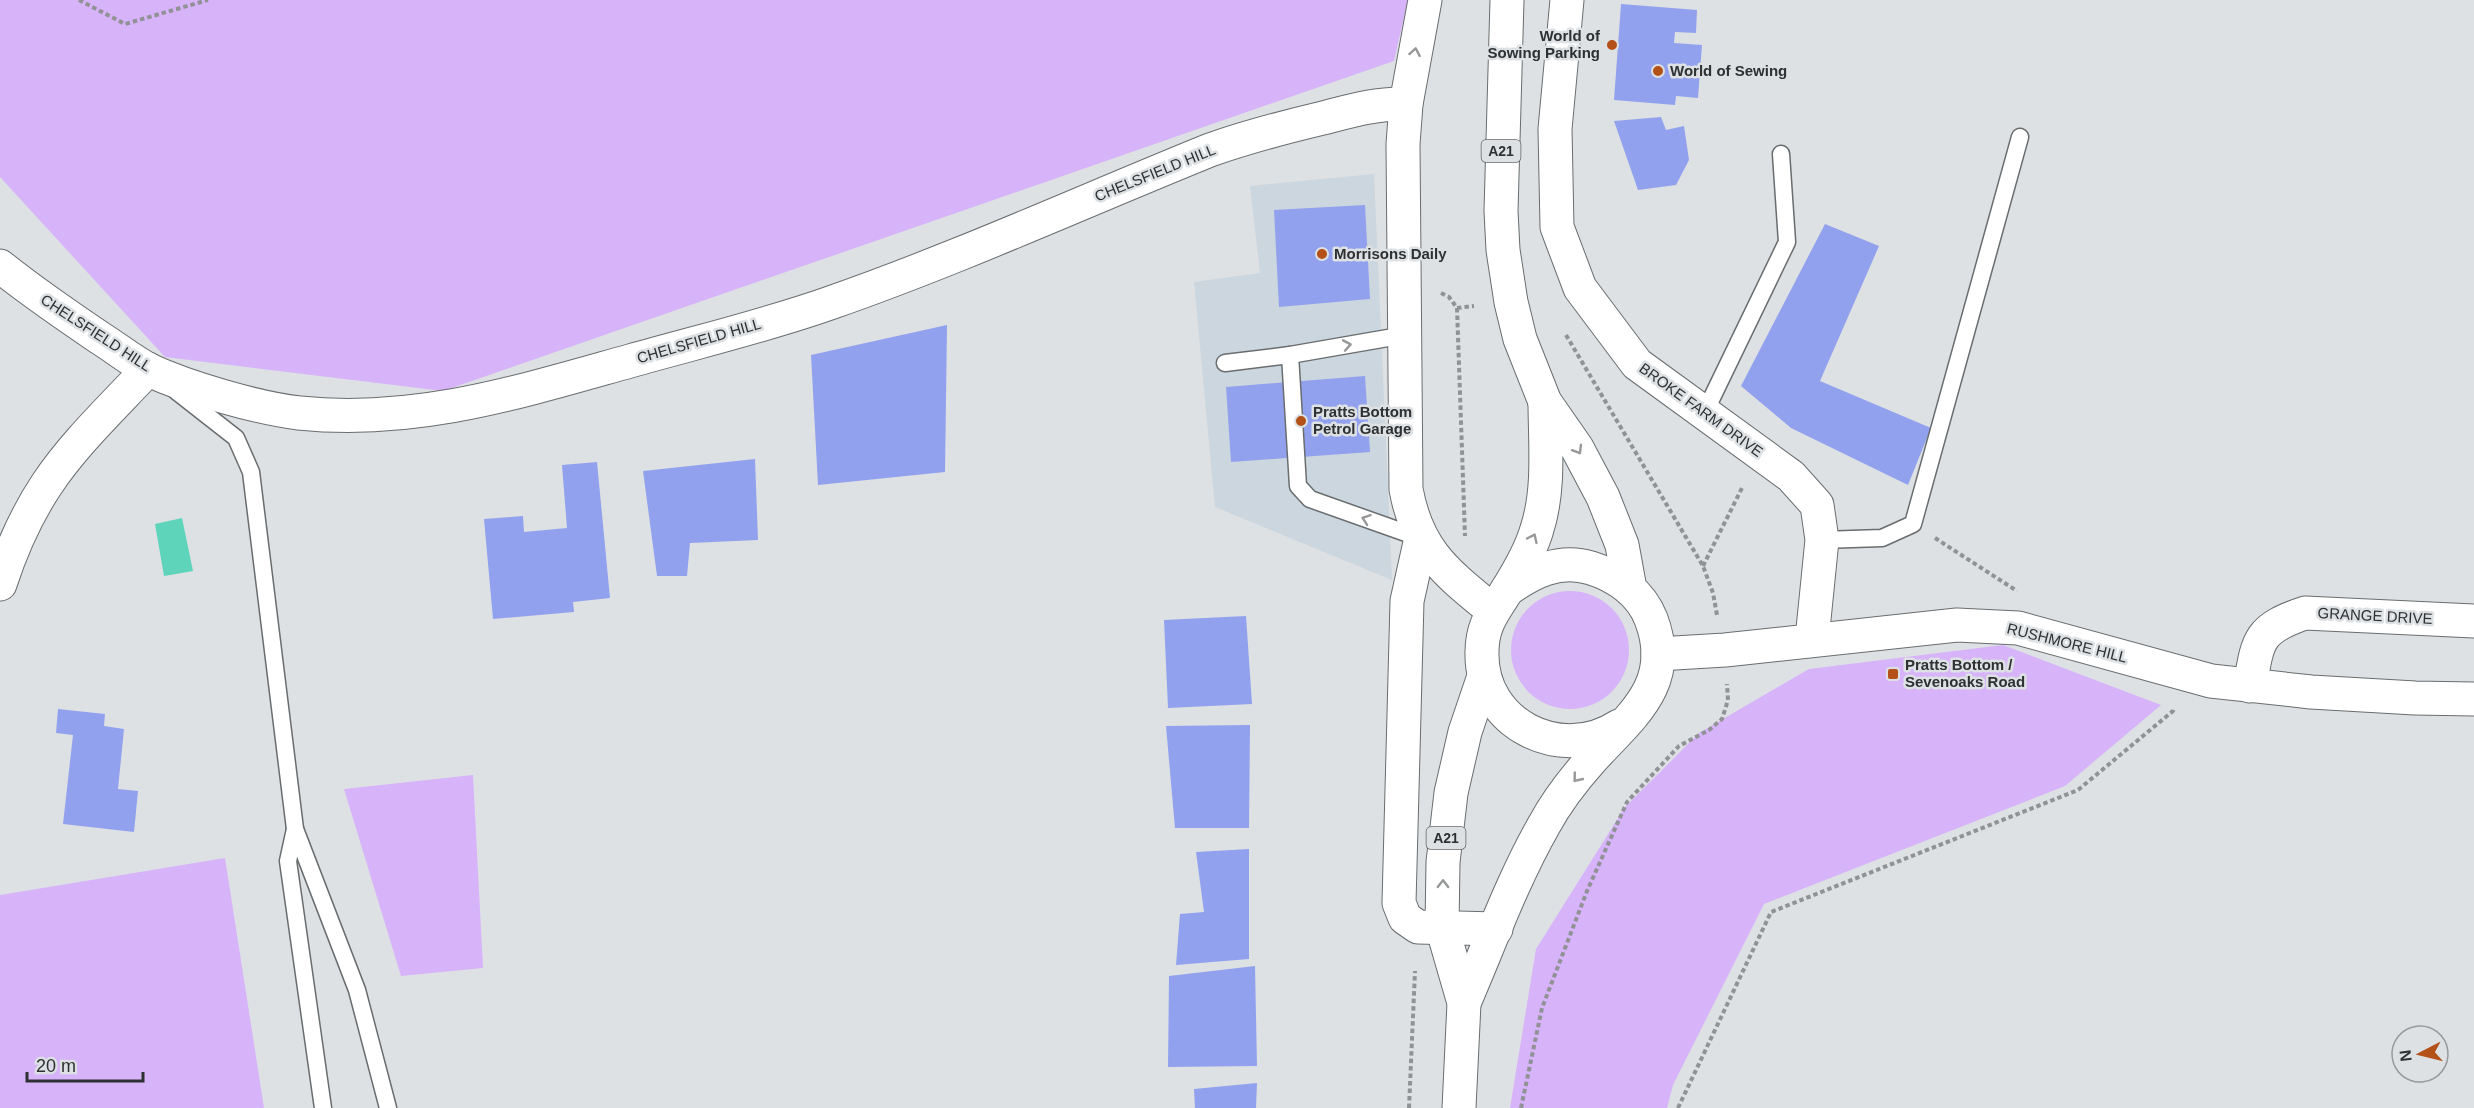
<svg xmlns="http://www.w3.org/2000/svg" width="2474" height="1108" font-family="Helvetica,sans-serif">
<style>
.built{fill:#ccd6de}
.green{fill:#d7b3fa}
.water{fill:#5ed4ba}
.building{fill:#92a1ee}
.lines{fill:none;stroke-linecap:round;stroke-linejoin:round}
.lane-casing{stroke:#696d6f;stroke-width:19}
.street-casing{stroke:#696d6f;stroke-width:35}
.secondary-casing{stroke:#696d6f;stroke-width:35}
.highway-casing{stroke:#696d6f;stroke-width:35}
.path{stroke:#909295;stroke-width:4;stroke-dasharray:4.5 3;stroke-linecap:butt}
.lane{stroke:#fff;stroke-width:16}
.street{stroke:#fff;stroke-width:33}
.secondary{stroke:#fff;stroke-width:33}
.highway{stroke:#fff;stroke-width:33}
.oneway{stroke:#979898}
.poi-dot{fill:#b35118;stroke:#dde1e4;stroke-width:2}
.labels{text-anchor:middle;stroke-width:5;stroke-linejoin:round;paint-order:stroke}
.shield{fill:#dde1e4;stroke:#636567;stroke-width:1.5}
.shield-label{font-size:14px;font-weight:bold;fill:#2f3032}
.poi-label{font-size:15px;font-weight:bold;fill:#2f3032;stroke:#dde1e4;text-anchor:start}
.street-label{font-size:15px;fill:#2f3032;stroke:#dde1e4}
</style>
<rect width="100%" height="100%" fill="#dde1e4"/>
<path class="built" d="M1374,174L1392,580L1215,507L1194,282L1260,273L1250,186Z"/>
<g class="green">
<path d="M0,0H1408L1394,61L443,391L165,357L0,177Z"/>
<circle cx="1570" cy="650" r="59"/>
<path d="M2003,645L2161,705L2065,786L1764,904L1673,1085L1667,1108H1510L1536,949L1625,807L1699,733L1809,669Z"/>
<path d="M473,775L483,968L401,976L344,789Z"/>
<path d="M225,858L264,1108H0V895Z"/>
</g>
<path class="water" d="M182,518L193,571L164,576L155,524Z"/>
<g class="building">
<path d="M1621,4L1697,10L1696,33L1675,32L1674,43L1702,45L1698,98L1676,96L1675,105L1614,100Z"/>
<path d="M1661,117L1666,130L1684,126L1689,160L1676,185L1638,190L1614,121Z"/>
<path d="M1365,205L1370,299L1279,307L1274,210Z"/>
<path d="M1825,224L1879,246L1820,381L1931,428L1908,485L1791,428L1741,386Z"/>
<path d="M947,325L945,472L818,485L811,355Z"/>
<path d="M1365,376L1370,452L1231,462L1226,387Z"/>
<path d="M755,459L758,540L690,543L687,576H657L643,471Z"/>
<path d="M597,462L610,598L573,602L574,612L493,619L484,519L523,516L524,532L567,528L562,465Z"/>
<path d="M1246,616L1252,704L1168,708L1164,620Z"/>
<path d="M58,709L105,714L104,726L124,729L118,789L138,791L134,832L63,824L73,735L56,733Z"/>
<path d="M1250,725L1249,828H1175L1166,726Z"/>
<path d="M1249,849V959L1176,965L1180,914L1204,912L1196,852Z"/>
<path d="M1255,966L1257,1066L1168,1067L1169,976Z"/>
<path d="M1257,1083L1256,1108H1195L1194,1089Z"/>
</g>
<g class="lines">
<defs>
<g id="lane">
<path d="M1290,355L1298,486L1310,499L1420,538"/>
<path d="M1225,363L1290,355L1405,335"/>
<path d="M176,391L236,438L251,472L295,829L288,861L323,1108"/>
<path d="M1705,412L1787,242L1781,154"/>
<path d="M1822,540L1882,538L1913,524L2020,137"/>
<path d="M295,829L357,990L388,1108"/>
</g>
<g id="street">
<path d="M1567,0L1555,129L1557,227L1580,288L1637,364L1791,476L1817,505L1822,540L1812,639"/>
<path d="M1421,538L1407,601L1399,903L1405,918L1418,927L1496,929"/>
<path d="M0,584C11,550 27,514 47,484C75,442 114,406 148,369"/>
<path d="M2250,686C2258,639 2258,629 2305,613L2474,621"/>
</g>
<g id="secondary">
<path d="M1425,0L1406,104L1403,144L1406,489C1417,551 1446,572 1492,610"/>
<path d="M0,266C32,292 66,315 100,338C116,348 132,361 149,370C188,388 257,408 299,413C416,425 519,392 630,361C697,342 765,326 830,303C959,258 1084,201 1210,150C1247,137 1285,127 1323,118C1350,111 1377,103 1406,104"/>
<path d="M1658,654L1725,650L1957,625L2018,628L2211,681L2311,692L2415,698L2474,699"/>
</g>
<g id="highway">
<path d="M1507,0L1501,211L1503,250L1511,302L1520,339L1545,402L1577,448L1603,497L1622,545L1630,589"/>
<path d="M1545,402C1545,443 1550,489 1537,529C1532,547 1517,574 1507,590C1494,612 1482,624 1482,652C1480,724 1561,764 1619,726"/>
<path d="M1464,1003C1490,943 1512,881 1544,825C1557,801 1574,779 1592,759C1631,716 1676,684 1651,619C1641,593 1617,576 1591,568C1559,558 1532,572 1507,590"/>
<path d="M1459,1108L1464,1003L1442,927L1443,862L1451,793L1465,732L1484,676"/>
</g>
</defs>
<use href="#lane" class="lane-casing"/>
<use href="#street" class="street-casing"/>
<use href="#secondary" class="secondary-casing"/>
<use href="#highway" class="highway-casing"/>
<g class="path">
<path d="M79,0L125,24L208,0"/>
<path d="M1441,293L1449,297L1457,308L1465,536"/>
<path d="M1457,308L1474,306"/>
<path d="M1566,335L1703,566L1713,593L1717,615"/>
<path d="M1935,538L2017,591"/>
<path d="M1703,566L1743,486"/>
<path d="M1409,1108L1415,971"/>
<path d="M1521,1108L1542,1008L1587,891L1627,802L1679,746L1709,730L1722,719L1728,700L1727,684"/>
<path d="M1678,1108L1771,912L2078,790L2173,711L2174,708"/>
</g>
<use href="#lane" class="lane"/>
<use href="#street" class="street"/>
<use href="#secondary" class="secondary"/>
<use href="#highway" class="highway"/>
</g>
<defs><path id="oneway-chevron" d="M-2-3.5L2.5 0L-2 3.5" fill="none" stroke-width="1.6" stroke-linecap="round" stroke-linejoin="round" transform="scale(1.5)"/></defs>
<g class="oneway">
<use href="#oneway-chevron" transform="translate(1415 52) rotate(-80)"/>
<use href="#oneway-chevron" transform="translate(1347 345) rotate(-10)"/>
<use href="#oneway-chevron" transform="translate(1578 450) rotate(59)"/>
<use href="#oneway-chevron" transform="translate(1366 519) rotate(-161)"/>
<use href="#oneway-chevron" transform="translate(1533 538) rotate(-65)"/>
<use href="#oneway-chevron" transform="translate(1577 778) rotate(129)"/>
<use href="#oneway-chevron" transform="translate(1443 884) rotate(-89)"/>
</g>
<g class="poi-dot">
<circle cx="1612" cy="45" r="6"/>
<circle cx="1658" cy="71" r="6"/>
<circle cx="1322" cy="254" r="6"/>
<circle cx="1301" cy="421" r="6"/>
<rect x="1887" y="668" width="12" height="12" rx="3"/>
</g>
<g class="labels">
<g class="shield">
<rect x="1481.5" y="140" width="39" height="22" rx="4.5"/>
<rect x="1426.5" y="827" width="39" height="22" rx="4.5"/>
</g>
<g class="shield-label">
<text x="1501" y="156">A21</text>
<text x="1446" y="843">A21</text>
</g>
<g class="poi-label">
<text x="1600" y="41" text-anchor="end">World of<tspan x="1600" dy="17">Sowing Parking</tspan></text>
<text x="1670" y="76">World of Sewing</text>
<text x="1334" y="259">Morrisons Daily</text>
<text x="1313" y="417">Pratts Bottom<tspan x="1313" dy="17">Petrol Garage</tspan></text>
<text x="1905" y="670">Pratts Bottom /<tspan x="1905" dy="17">Sevenoaks Road</tspan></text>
</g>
<g class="street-label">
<text transform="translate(1155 173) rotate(-22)" y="5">CHELSFIELD HILL</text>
<text transform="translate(96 333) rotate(33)" y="5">CHELSFIELD HILL</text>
<text transform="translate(699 341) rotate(-16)" y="5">CHELSFIELD HILL</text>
<text transform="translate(1701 410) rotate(36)" y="5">BROKE FARM DRIVE</text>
<text transform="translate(2375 616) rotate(3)" y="5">GRANGE DRIVE</text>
<text transform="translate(2067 643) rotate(14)" y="5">RUSHMORE HILL</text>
</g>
</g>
<g transform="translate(2420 1054) rotate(263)"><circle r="28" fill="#dde1e4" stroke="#979a9d" stroke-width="1.5"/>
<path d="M0-4.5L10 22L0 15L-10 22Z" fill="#b35118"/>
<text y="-9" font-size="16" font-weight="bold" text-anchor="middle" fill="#2f3032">N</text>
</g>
<path d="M27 1072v9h116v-9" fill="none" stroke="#2f3032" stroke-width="3"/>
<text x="36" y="1072" font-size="18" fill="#2f3032" stroke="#dde1e4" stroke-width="4.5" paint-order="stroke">20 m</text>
</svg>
